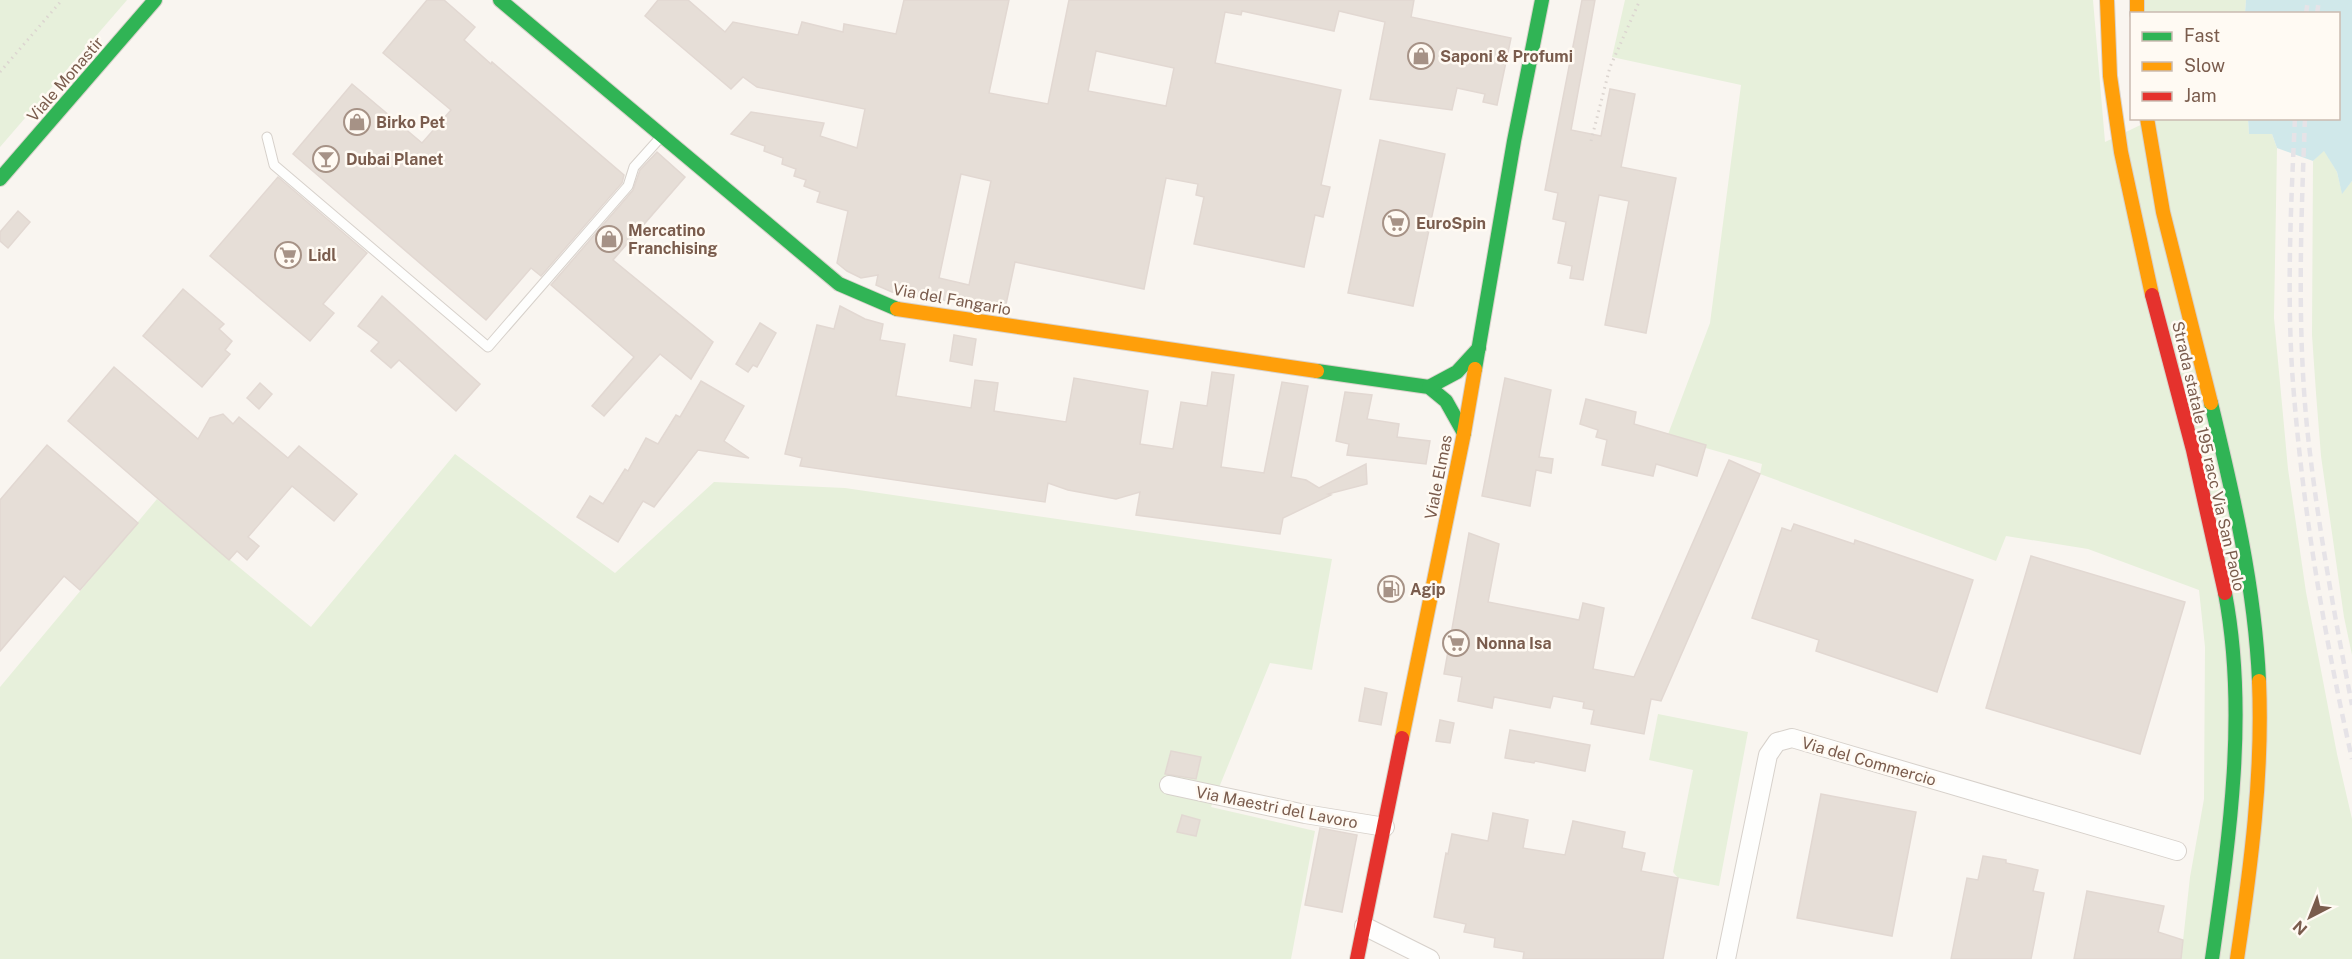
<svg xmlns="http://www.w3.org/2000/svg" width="2352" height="959" font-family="'Public Sans',sans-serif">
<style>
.green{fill:#e7f0db}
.water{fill:#d0e8ea}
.building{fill:#e6ded7;stroke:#e2d8d2;stroke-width:1.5;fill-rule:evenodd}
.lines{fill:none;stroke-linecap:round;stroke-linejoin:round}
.lane-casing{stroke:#d7d1cb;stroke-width:11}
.street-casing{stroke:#d7d1cb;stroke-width:20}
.fast-casing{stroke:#d9d2cb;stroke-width:16}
.slow-casing{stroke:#d9d2cb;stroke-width:16}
.jam-casing{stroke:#d9d2cb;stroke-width:16}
.path{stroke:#dcd5d0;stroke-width:3;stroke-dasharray:1.5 4.5;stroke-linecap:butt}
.lane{stroke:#fefefd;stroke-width:9}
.street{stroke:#fefefd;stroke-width:18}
.fast{stroke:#30b455;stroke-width:14}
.slow{stroke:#ff9f0a;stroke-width:14}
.jam{stroke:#e5322d;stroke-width:14}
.rail{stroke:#e6e3e7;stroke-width:4.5;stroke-dasharray:9 6;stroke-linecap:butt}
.labels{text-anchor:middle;stroke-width:5;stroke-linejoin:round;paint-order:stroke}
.poi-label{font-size:16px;font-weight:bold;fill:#7a5c4d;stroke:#fffaf3;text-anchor:start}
.street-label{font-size:16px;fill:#7a5c4d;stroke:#fffaf3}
</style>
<rect width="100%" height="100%" fill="#f9f5f0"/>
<g class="green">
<path d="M0,0H127L0,147Z"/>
<path d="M1625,0H2093L2105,142L2153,119H2248L2249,134H2272L2277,148L2274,318L2288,469L2306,592L2337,754L2352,819V959H2181L2190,877L2204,799L2205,647L2199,590L2088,549L2006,536L1996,561L1760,474L1762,464L1667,437L1710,323L1741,85L1612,57Z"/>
<path d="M2143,0H2246L2245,14L2143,13Z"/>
<path d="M2324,150L2337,172L2342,193L2352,181V655L2344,617L2321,456L2316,393L2312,335L2313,161Z"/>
<path d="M455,454L615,573L714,482L845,488L1332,559L1312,670L1270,663L1211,807L1315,831L1291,959H0V687L157,499L311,627Z"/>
<path d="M1658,714L1748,732L1719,886L1678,878L1673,872L1693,770L1649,760Z"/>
</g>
<path class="water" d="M2246,0H2352V181L2342,194L2337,172L2324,151L2313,161L2277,148L2272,134H2249L2248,119L2338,118V14L2245,13Z"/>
<g class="building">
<path d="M427,0H444L475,27L464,40L491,64L492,62L624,175L622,183L541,276L531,268L486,320L293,154L352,84L422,143L451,110L383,53Z"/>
<path d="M658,0H688L725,32L733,22L798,35L802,22L843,32L844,24L896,34L904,0H1009L989,93L1048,104L1069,0H1414L1411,17L1511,38L1497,105L1483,102L1485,94L1457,88L1452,110L1370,99L1385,22L1339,11L1334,31L1242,11L1241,15L1225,12L1215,63L1341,90L1321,185L1330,187L1323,217L1315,215L1304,267L1194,244L1204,197L1196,195L1198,184L1166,178L1144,289L1015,262L1005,309L962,299V303L892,292L876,285L878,275L861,278L847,271L837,263L848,211L817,202L820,192L804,186L806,180L794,176L796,169L782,164L783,158L764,151L765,146L731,134L751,112L824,123L820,136L857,148L865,109L757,87L743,77L731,89L645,16ZM1096,51L1174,68L1166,106L1088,91ZM961,174L991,181L969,285L939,278Z"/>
<path d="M1582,0H1595L1571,130L1601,136L1610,89L1635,94L1621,167L1676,178L1646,333L1605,325L1629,201L1599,195L1583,280L1570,278L1572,266L1558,263L1566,222L1553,219L1558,193L1545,190Z"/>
<path d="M1380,140L1445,154L1413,306L1348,293Z"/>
<path d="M657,152L685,177L613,260L713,342L691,379L660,354L604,416L592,406L634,357L551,285L633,190L640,170Z"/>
<path d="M278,177L367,253L323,304L334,313L310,341L210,256Z"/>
<path d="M18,211L30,222L8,248L0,241V232Z"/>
<path d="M183,289L224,324L219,329L232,341L225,350L230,354L202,387L143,336Z"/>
<path d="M382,296L480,384L456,411L399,360L391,368L371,351L379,342L358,326Z"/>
<path d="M840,306L865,319L883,324L880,340L905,344L896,396L971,408L975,380L998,383L994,411L1066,422L1074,378L1148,391L1140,444L1173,449L1181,402L1207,406L1212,372L1234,375L1221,467L1264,473L1282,382L1308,386L1291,477L1306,480L1319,488L1366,464L1367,484L1328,494L1331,495L1283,518L1280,534L1136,515L1140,492L1116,499L1068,490L1048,483L1045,502L800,466L802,458L785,454L817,325L834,329Z"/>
<path d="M760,323L776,333L757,367L753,365L748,372L736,364Z"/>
<path d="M954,335L976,339L972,365L950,361Z"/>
<path d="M114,367L198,439L210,418L223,414L233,424L239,417L288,458L299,446L357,494L334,521L292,486L248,537L259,546L247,560L237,551L229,560L68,421Z"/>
<path d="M1505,378L1551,390L1539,457L1553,459L1551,473L1536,470L1530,506L1482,496Z"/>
<path d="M701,381L744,406L724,441L749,458L698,450L654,507L643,501L618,542L577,517L590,496L603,504L625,469L628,471L646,438L658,444L676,415L680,417Z"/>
<path d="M260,383L272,394L259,409L247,398Z"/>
<path d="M1345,392L1372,395L1367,419L1399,424L1397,437L1430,441L1426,464L1347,455L1349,444L1336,441Z"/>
<path d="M1586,399L1636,412L1634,424L1706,445L1697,476L1656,464L1653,476L1602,465L1607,440L1596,437L1598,430L1580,424Z"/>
<path d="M47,445L138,523L80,590L64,576L0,651V500Z"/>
<path d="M1729,460L1760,474L1661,701L1651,699L1644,734L1591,724L1594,710L1583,708L1584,702L1553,696L1550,708L1494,697L1492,708L1458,701L1462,677L1444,674L1469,533L1499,544L1488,602L1579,620L1583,603L1604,608L1593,669L1634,677Z"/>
<path d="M1794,524L1854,544L1855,540L1973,580L1937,692L1816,651L1819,640L1752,618L1782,528L1791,531Z"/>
<path d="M2031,556L2185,602L2140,754L1986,708Z"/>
<path d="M1365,688L1387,693L1381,725L1359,721Z"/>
<path d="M1440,720L1454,723L1450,743L1436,741Z"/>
<path d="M1510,730L1590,745L1585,771L1535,761L1534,763L1505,758Z"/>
<path d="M1171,751L1201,757L1196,779L1165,774Z"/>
<path d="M1821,794L1916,812L1892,936L1797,918Z"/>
<path d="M1493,813L1528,820L1523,848L1565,855L1573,821L1625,832L1622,848L1645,853L1641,871L1678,878L1663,959H1523L1524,952L1494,947L1495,938L1464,932L1466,924L1434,917L1446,853L1448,854L1452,834L1488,841Z"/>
<path d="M1182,815L1200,820L1196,836L1177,832Z"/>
<path d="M1320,828L1357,835L1342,912L1305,905Z"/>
<path d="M1983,856L2006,860V863L2038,870L2033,891L2044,893L2031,959H1951L1967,878L1978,880Z"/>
<path d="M2087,891L2164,906L2158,932L2183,940L2181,959H2074Z"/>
</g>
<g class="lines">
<defs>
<path id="lane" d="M267,137L274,165L488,347L628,186L634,167L660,138"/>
<g id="street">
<path d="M1169,785L1305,814L1385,827"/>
<path d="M1364,926L1430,959"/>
<path d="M1726,959L1768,755L1777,742L1792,738L2177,851"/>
</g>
<g id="fast">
<path d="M500,0L839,284L897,309"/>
<path d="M0,179L155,0"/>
<path d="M1475,369L1514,141L1542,0"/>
<path d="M1317,371L1429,387L1446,401L1464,433"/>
<path d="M1429,387L1457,372L1479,348"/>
<path d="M2211,403C2233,494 2255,587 2259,681"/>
<path d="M2212,959C2229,840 2248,713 2225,593"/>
</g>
<g id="slow">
<path d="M2107,0L2110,76L2121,152L2152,295"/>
<path d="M2137,0V14"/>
<path d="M2147,118L2163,212L2211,403"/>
<path d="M897,309L1317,371"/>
<path d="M1402,738L1464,433L1475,369"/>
<path d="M2237,959C2251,866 2263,774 2259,681"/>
</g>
<g id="jam">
<path d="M2152,295L2193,450L2225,593"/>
<path d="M1357,959L1402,738"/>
</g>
</defs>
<use href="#lane" class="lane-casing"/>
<use href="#street" class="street-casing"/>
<use href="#fast" class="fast-casing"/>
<use href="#slow" class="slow-casing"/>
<use href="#jam" class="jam-casing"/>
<g class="path">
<path d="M0,72L62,0"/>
<path d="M1591,141L1610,67L1640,0"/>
</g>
<use href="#lane" class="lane"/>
<use href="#street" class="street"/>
<use href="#fast" class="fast"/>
<use href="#slow" class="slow"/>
<use href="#jam" class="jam"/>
<g class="rail">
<path d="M2306,14L2308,0"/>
<path d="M2317,14L2319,0"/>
<path d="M2295,118C2291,202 2287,285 2292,369C2301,500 2323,630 2352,759"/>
<path d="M2305,118C2301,221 2297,325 2307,427C2317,521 2334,613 2352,705"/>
</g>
</g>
<defs>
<symbol id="shop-ring" viewBox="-11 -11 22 22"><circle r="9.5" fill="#fffaf3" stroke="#a69286" stroke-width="1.5"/><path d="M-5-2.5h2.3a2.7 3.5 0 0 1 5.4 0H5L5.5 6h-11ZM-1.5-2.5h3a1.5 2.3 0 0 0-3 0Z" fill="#a69286"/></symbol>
<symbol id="bar-ring" viewBox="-11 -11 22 22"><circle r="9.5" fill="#fffaf3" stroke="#a69286" stroke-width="1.5"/><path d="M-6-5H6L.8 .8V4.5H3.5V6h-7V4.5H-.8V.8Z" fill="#a69286"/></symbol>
<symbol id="supermarket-ring" viewBox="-11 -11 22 22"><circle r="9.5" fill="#fffaf3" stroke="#a69286" stroke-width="1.5"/><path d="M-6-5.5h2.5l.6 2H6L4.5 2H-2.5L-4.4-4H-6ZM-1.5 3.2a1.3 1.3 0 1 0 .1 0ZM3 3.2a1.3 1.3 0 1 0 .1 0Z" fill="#a69286"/></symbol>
<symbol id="fuel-ring" viewBox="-11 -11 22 22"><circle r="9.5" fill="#fffaf3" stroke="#a69286" stroke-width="1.5"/><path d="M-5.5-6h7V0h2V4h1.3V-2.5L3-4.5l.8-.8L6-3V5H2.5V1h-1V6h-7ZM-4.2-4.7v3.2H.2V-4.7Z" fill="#a69286"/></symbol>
</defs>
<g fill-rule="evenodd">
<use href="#shop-ring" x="1406" y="41" width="30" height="30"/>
<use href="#shop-ring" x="342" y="107" width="30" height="30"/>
<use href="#bar-ring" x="311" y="144" width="30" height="30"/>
<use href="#supermarket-ring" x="1381" y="208" width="30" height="30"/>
<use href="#shop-ring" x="594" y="224" width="30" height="30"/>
<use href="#supermarket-ring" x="273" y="240" width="30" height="30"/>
<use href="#fuel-ring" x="1376" y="574" width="30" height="30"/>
<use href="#supermarket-ring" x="1441" y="628" width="30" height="30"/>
</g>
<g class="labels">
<g class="poi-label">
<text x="1440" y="62">Saponi &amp; Profumi</text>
<text x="376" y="128">Birko Pet</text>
<text x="346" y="165">Dubai Planet</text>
<text x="1416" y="229">EuroSpin</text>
<text x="628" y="236">Mercatino<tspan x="628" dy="18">Franchising</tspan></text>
<text x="308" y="261">Lidl</text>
<text x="1410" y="595">Agip</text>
<text x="1476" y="649">Nonna Isa</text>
</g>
<g class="street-label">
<text transform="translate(65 79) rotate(-49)" y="6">Viale Monastir</text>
<text transform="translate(952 299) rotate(10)" y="6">Via del Fangario</text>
<text transform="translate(2209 456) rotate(77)" y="6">Strada statale 195 racc Via San Paolo</text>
<text transform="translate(1438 477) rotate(-79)" y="6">Viale Elmas</text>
<text transform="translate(1869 761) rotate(16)" y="6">Via del Commercio</text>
<text transform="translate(1277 807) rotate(11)" y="6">Via Maestri del Lavoro</text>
</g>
</g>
<rect x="2130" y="12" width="210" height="108" fill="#fffaf3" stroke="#cabbb1" stroke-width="1.5"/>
<rect x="2142" y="32" width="30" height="9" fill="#30b455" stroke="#cabbb1" stroke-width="1.5"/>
<text x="2184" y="42" font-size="18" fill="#7a5c4d">Fast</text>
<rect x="2142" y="62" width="30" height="9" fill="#ff9f0a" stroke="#cabbb1" stroke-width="1.5"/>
<text x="2184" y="72" font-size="18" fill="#7a5c4d">Slow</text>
<rect x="2142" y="92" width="30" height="9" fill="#e5322d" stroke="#cabbb1" stroke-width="1.5"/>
<text x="2184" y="102" font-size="18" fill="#7a5c4d">Jam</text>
<g transform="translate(2310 917) rotate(222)" stroke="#fffaf3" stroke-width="4.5" paint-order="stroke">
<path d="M0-4.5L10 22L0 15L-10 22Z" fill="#7a5c4d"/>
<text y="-9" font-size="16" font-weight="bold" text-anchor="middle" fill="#7a5c4d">N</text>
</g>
</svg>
